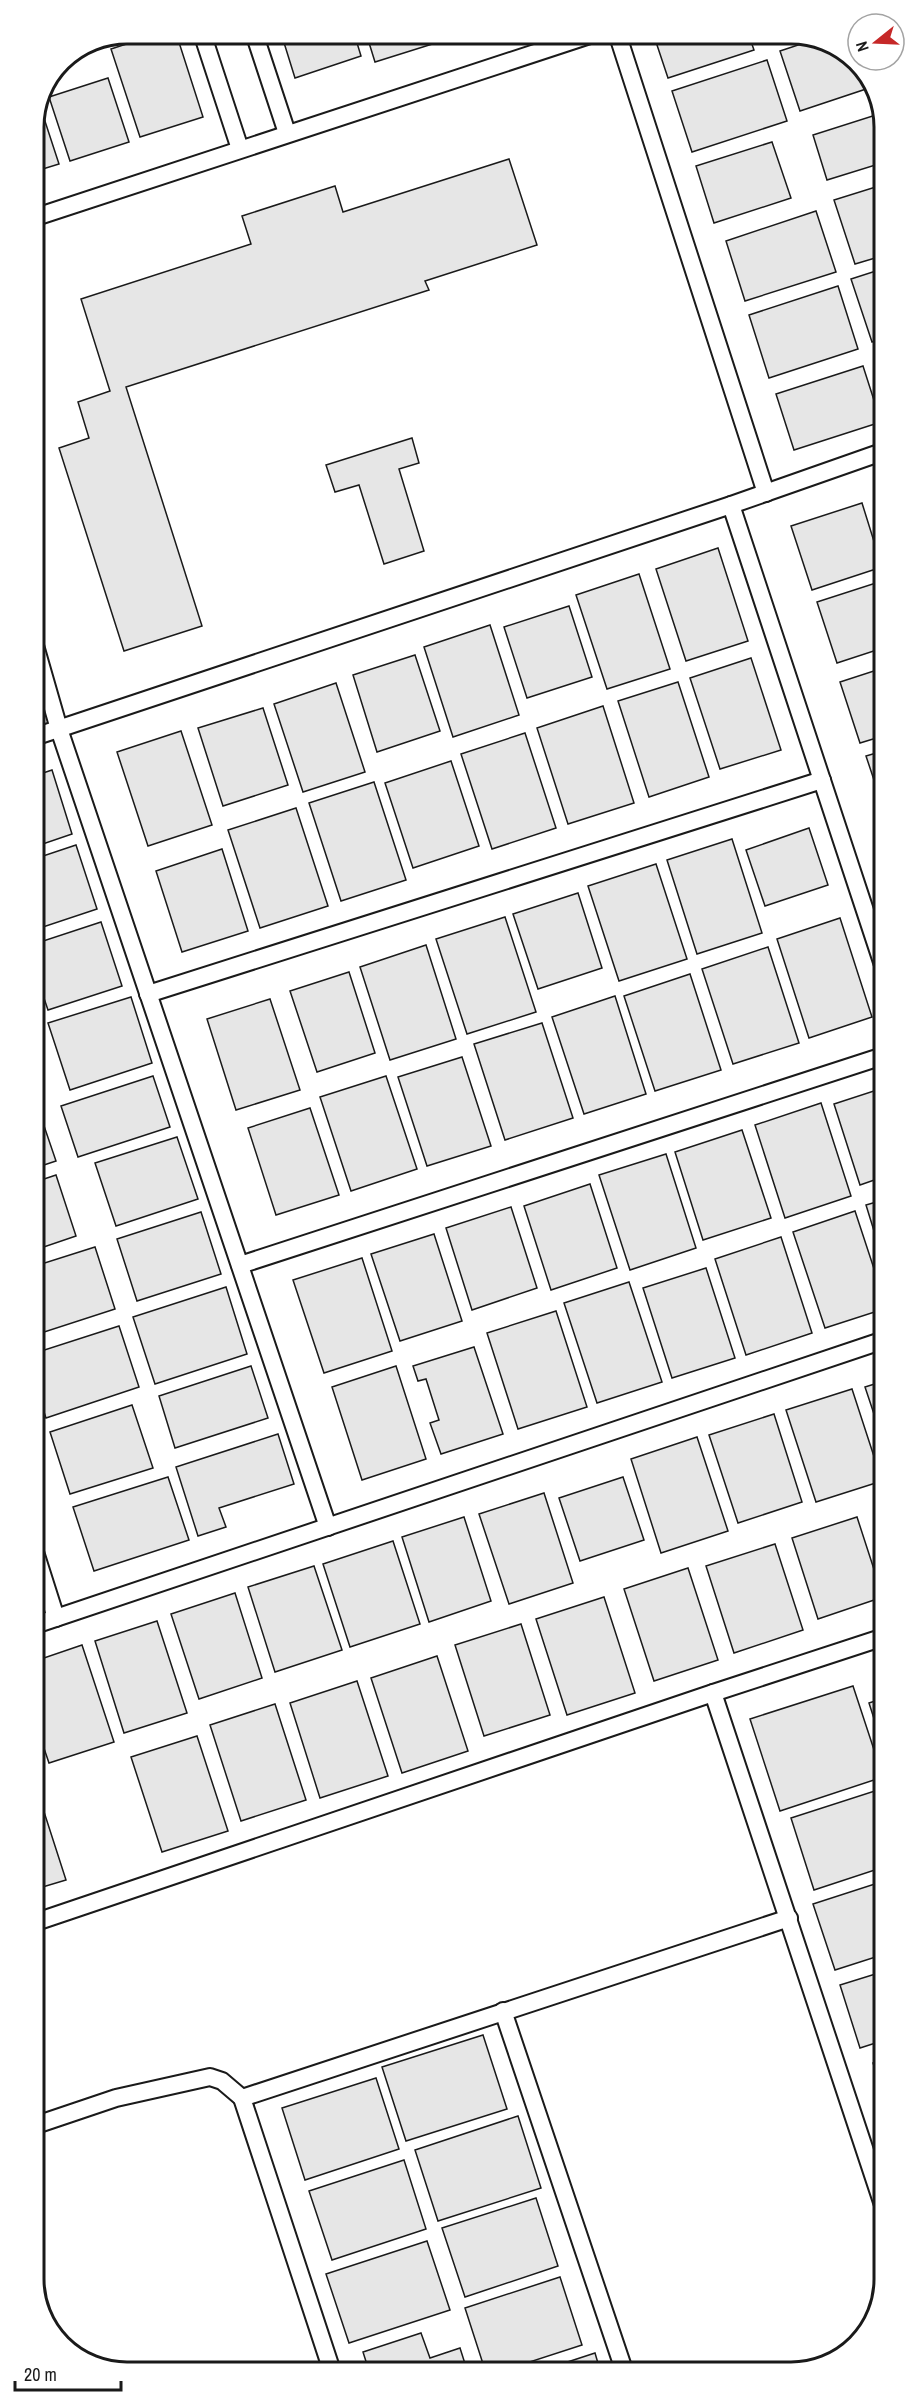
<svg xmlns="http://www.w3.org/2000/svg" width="918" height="2405" font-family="'Archivo Narrow',sans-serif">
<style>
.building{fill:#e6e6e6;stroke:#1a1a1a;stroke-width:1.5}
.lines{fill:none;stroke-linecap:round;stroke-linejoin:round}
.service-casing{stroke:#1a1a1a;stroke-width:20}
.service{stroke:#fff;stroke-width:16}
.rim{fill:none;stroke:#1a1a1a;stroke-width:3}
</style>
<rect width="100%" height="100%" fill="#fff"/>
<g class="building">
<path d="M160,33H176L203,117L140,137L111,49Z"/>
<path d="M281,33H354L361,56L295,78Z"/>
<path d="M366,33H440L442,41L375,62Z"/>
<path d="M653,33H748L754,50L668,78Z"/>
<path d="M813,40L853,56L872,87L800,111L780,51Z"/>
<path d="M767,60L787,121L692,152L672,91Z"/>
<path d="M108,78L129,142L70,161L49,97Z"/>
<path d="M40,106L59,164L33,172V121Z"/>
<path d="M882,113V163L827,180L813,135Z"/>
<path d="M772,142L791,198L714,223L696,166Z"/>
<path d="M509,159L537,245L425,281L429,290L126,387L202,626L124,651L59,448L89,438L78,402L110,391L81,299L251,244L242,216L335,186L343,212Z"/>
<path d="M882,185V256L855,264L834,200Z"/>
<path d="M816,211L836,272L745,301L726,241Z"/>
<path d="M882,269V338L872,342L851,279Z"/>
<path d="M838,286L858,349L769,378L749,315Z"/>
<path d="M882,351V373L876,353Z"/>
<path d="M863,366L881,422L794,450L776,394Z"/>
<path d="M412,438L419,463L399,469L424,551L384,564L359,485L335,492L326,465Z"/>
<path d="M862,503L882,567L812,590L791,526Z"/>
<path d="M718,548L748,641L686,661L656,569Z"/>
<path d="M639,574L670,669L607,689L576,595Z"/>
<path d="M882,581L883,648L837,663L817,602Z"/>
<path d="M569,606L592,677L527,698L504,627Z"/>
<path d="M490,625L519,715L453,737L424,647Z"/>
<path d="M415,655L440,731L377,752L353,675Z"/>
<path d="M751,658L781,750L720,769L690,678Z"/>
<path d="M883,668V736L860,743L840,682Z"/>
<path d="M678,682L709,777L649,797L618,701Z"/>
<path d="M336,683L365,772L303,792L274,704Z"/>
<path d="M603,706L634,803L568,824L537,728Z"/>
<path d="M263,708L288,785L223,806L198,728Z"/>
<path d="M181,731L212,825L148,846L117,752Z"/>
<path d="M525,733L556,828L492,849L461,754Z"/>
<path d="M883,751V807L866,756Z"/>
<path d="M451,761L479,846L413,868L385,783Z"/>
<path d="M52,770L72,834L34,847V776Z"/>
<path d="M374,782L406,880L341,901L309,803Z"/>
<path d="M296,808L328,906L260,928L228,830Z"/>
<path d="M809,828L828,885L765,906L746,850Z"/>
<path d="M732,839L762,933L697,954L667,860Z"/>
<path d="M76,845L97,909L34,930V859Z"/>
<path d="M222,849L248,931L182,952L156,871Z"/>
<path d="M656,864L687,959L619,981L588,886Z"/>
<path d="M578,893L602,968L538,989L513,914Z"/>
<path d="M505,917L536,1012L467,1034L436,939Z"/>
<path d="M840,918L872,1017L809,1038L777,939Z"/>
<path d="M101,922L122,986L48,1010L34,969V944Z"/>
<path d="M426,945L456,1039L390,1060L360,967Z"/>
<path d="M768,947L799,1043L733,1064L702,969Z"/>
<path d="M349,972L375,1053L317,1072L290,991Z"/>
<path d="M690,974L721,1070L655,1091L624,996Z"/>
<path d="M615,996L646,1094L584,1114L552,1017Z"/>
<path d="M131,997L152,1063L70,1090L48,1023Z"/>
<path d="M270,999L300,1090L236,1110L207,1019Z"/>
<path d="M542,1023L573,1118L505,1140L474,1044Z"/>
<path d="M462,1057L491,1146L427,1166L398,1077Z"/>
<path d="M153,1076L170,1127L78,1157L61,1106Z"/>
<path d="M386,1076L417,1169L351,1191L320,1097Z"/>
<path d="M883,1088V1177L860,1185L834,1104Z"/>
<path d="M821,1103L851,1196L785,1218L755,1125Z"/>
<path d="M310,1108L339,1195L276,1215L248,1128Z"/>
<path d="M41,1117L56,1161L35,1168V1120Z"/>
<path d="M742,1130L771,1218L703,1240L675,1152Z"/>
<path d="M177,1137L198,1199L116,1226L95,1163Z"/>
<path d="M666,1154L696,1248L630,1270L599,1175Z"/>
<path d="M56,1175L76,1236L35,1250V1182Z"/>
<path d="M590,1184L617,1268L551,1290L524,1206Z"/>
<path d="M883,1200V1260L866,1205Z"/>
<path d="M511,1207L537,1288L472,1310L446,1228Z"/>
<path d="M855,1211L884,1299V1309L825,1328L793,1232Z"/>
<path d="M201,1212L221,1274L137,1301L117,1239Z"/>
<path d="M434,1234L462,1321L400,1341L371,1254Z"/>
<path d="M781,1237L812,1333L746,1355L715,1259Z"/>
<path d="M95,1247L115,1309L35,1335V1266Z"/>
<path d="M362,1258L392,1351L324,1373L293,1280Z"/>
<path d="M706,1268L735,1358L672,1378L643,1288Z"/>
<path d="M629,1282L662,1382L597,1403L564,1303Z"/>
<path d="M226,1287L247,1354L155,1384L133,1317Z"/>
<path d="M556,1311L587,1407L518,1429L487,1333Z"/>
<path d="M119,1326L139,1387L46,1418L35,1385V1353Z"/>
<path d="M474,1347L503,1434L441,1454L430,1423L439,1420L426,1379L418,1381L413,1366Z"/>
<path d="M251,1366L268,1418L175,1448L159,1396Z"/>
<path d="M396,1366L426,1459L362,1480L332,1387Z"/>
<path d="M884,1381V1444L865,1387Z"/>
<path d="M852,1389L882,1481L816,1502L786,1410Z"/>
<path d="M132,1405L153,1468L70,1494L50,1432Z"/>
<path d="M774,1414L802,1502L738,1523L709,1435Z"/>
<path d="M278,1434L294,1484L219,1508L226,1527L198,1536L176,1467Z"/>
<path d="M697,1437L728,1531L661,1553L631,1459Z"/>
<path d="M168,1477L189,1540L94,1571L73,1507Z"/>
<path d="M623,1477L644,1540L580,1561L559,1498Z"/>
<path d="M544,1493L573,1583L509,1604L479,1514Z"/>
<path d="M884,1506V1528L877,1508Z"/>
<path d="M464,1517L491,1601L429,1622L402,1537Z"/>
<path d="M857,1517L883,1597L818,1619L792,1538Z"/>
<path d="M393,1541L420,1624L350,1647L323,1564Z"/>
<path d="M775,1544L803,1630L734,1653L706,1566Z"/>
<path d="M314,1566L342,1650L275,1672L248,1587Z"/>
<path d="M688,1568L718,1660L654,1681L624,1589Z"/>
<path d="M235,1593L262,1678L199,1699L171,1614Z"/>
<path d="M604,1597L635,1693L567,1715L536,1619Z"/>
<path d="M157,1621L187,1713L124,1733L95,1641Z"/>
<path d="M521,1624L550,1715L484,1736L455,1645Z"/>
<path d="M82,1645L114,1742L49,1763L35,1722V1661Z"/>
<path d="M437,1656L468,1751L402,1773L371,1678Z"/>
<path d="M357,1681L388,1776L320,1798L290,1703Z"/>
<path d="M853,1686L883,1777L780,1811L750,1719Z"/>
<path d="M884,1698V1750L869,1703Z"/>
<path d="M275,1704L306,1800L241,1821L210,1725Z"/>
<path d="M197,1736L228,1831L162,1852L131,1757Z"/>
<path d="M36,1787L66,1880L36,1889Z"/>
<path d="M884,1788V1867L814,1890L791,1818Z"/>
<path d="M884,1881L885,1954L835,1970L813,1904Z"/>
<path d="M885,1971V2040L860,2048L840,1985Z"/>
<path d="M483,2035L507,2109L406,2141L382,2067Z"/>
<path d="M885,2059V2100L873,2063Z"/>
<path d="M376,2078L399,2149L305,2180L282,2108Z"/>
<path d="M518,2116L541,2188L438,2221L415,2150Z"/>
<path d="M404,2160L426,2229L332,2260L309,2191Z"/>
<path d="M536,2198L558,2266L465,2297L442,2228Z"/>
<path d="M427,2241L450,2310L349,2343L326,2274Z"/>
<path d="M560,2277L582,2345L505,2370H485L465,2308Z"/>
<path d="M421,2333L430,2358L460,2348L467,2370L369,2371L363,2352Z"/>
<path d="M595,2353L600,2370H543Z"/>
</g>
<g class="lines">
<defs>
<g id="service">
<path d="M202,33L240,149"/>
<path d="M254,33L287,133"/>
<path d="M617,33L766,493"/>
<path d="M33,218L596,33"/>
<path d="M731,505L883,965"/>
<path d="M34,642L59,729L328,1527"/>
<path d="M34,737L731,505L882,452"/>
<path d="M148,994L822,780"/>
<path d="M240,1265L883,1056"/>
<path d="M35,1552L56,1618"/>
<path d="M35,1625L884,1340"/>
<path d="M713,1693L885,2211"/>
<path d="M36,1922L713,1693L884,1637"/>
<path d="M503,2011L624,2370"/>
<path d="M36,2125L116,2098L210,2077L222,2081L242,2098"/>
<path d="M332,2371L242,2098L789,1918"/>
</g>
</defs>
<use href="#service" class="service-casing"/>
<use href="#service" class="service"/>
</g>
<path d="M0 0H918V2405H0ZM127 44H791A83 83 0 0 1 874 127V2279A83 83 0 0 1 791 2362H127A83 83 0 0 1 44 2279V127A83 83 0 0 1 127 44Z" fill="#fff" fill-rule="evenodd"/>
<path class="rim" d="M127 44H791A83 83 0 0 1 874 127V2279A83 83 0 0 1 791 2362H127A83 83 0 0 1 44 2279V127A83 83 0 0 1 127 44Z"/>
<g transform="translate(876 42) rotate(252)"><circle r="28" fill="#ffffff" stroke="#a3a3a3" stroke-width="1.5"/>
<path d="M0-4.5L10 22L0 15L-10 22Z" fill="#c62828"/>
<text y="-9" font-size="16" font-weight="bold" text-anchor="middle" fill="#1a1a1a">N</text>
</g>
<path d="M15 2381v9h106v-9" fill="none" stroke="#1a1a1a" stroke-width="3"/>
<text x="24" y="2381" font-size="18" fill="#1a1a1a" stroke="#ffffff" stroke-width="4.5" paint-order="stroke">20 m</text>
</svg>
